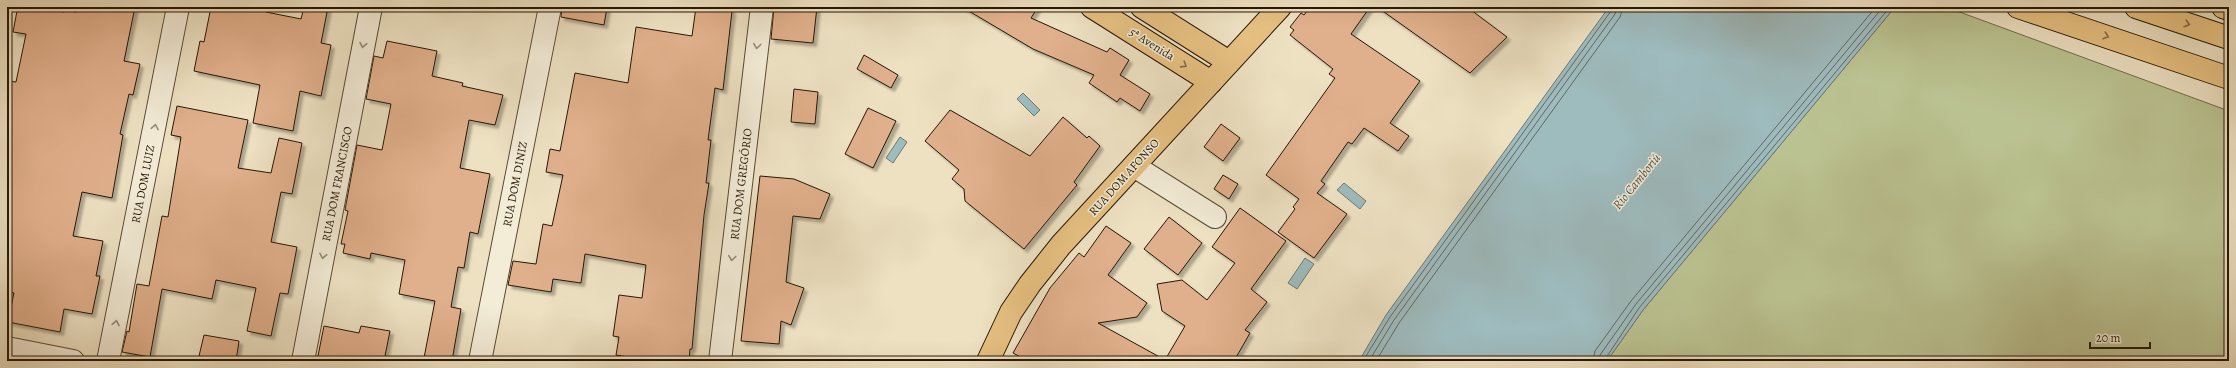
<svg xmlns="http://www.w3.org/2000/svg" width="2236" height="368" font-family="Alegreya,serif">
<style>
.green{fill:#bbc291;stroke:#716c4c}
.water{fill:#9ebbbe;stroke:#6e7974}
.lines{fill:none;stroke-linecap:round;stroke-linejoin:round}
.shore{stroke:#626962;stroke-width:1}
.building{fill:#e0af8b;stroke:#271706;filter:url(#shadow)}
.minor-casing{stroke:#584a35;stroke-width:24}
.major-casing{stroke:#271706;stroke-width:24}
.highway-casing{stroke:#271706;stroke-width:24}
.minor{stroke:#f3ecd7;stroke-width:22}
.major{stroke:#e6c081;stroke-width:22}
.highway{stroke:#e6c081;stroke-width:22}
.oneway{stroke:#866c44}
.oneway2{stroke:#978c79}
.labels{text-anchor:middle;stroke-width:3;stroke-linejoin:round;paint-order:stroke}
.street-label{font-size:12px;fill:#271706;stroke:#f3ecd7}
.water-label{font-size:13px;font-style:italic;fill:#515046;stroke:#f3ecd7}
</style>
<defs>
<filter id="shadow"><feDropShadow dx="3.5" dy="3.5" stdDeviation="1" flood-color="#0004"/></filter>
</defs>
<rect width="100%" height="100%" fill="#ede1c2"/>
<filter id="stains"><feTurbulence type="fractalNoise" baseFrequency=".005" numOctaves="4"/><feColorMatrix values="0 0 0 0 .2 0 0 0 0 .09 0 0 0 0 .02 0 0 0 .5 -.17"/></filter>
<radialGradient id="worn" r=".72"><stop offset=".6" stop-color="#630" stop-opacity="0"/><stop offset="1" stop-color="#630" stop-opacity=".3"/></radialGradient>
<path class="green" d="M1895,7H1946L2229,111V361H1607L1643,310Z"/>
<g class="water">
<path d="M1609,7H1895L1643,310L1607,361H1359L1386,315Z"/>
<path d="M1023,93L1040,110L1034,116L1017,99Z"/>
<path d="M900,137L907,142L893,163L886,158Z"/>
<path d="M1344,183L1366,201L1360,209L1337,190Z"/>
<path d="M1305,258L1314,264L1297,289L1288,283Z"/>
</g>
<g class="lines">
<g class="shore">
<path d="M1363,361L1390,317L1611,11L1612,7"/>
<path d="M1369,361L1394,320L1615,14L1617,7"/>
<path d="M1376,361L1399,323L1620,17L1623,7"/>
<path d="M1593,361L1595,351L1631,301L1876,7"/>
<path d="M1599,361L1600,355L1636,304L1883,7"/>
<path d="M1604,361L1639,308L1890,7"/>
</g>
</g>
<g class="building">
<path d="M20,7H38L64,12L65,10L76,12L77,7H135L124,61L140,64L133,95L129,94L120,134L123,135L112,198L82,192L73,236L103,241L96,276H100L92,314L64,309L60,332L8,322L14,293L7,291V273L11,255L7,254V236L11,216L7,215V81L16,82L26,34L13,32L17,11L19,12Z"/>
<path d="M211,7H267L266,12L301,19L304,7H328L321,43L331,45L321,96L300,91L293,131L253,123L260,85L194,71L200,41L204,42Z"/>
<path d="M562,7H607L604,25L561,17Z"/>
<path d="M696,7H731L732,11L723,90L715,88L708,140H711L706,183H709L704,215L692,349H690L689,361H638L639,359L616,355L619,337L613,336L619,295L642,298L646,265L585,254L581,283L553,279L551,292L508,285L513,261L536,264L543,224L552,226L563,175L546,172L550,149L560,151L575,73L628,83L636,27L692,36Z"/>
<path d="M774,7H817L813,43L771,39Z"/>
<path d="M962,7H1038L1031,18L1107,52L1110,48L1129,60L1120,75L1150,94L1140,111L1120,98L1117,102L1089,83L1094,75L1033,49Z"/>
<path d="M1310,7H1370L1351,34L1420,81L1390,123L1409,136L1398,151L1364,128L1352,144L1348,142L1321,181L1325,184L1317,193L1347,214L1314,258L1278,232L1295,209L1293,207L1299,199L1266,175L1335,78L1329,74L1333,69L1290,35L1294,30L1290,27L1301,13L1304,15Z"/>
<path d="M1377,7H1467L1507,37L1470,73Z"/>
<path d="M387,41L437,51L432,76L463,83L462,86L503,95L495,125L469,120L460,168L490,174L478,234L470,232L464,268L458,267L451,307L461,309L452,361L424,358L435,301L399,294L405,260L371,253L370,259L343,253L345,244H341L348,211L345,210L357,145L382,150L391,104L366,99L374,56L383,58Z"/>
<path d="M864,55L898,75L891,88L857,69Z"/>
<path d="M794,89L818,92L815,124L791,122Z"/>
<path d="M177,106L248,120L238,168L271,173L279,138L302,143L292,194L281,192L271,242L297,247L288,294L280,293L271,336L247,331L256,288L216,280L212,299L162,289L150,357L122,352L127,331L129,332L137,284L149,286L162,216L168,217L181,137L171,135Z"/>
<path d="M868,108L896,121L873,168L845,154Z"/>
<path d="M950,110L1030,156L1063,117L1087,138L1089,136L1100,146L1074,182L1077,185L1024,249L965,201L964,189L952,179L959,170L925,141Z"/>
<path d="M1221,124L1240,138L1223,161L1204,147Z"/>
<path d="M1223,175L1238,184L1229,199L1214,189Z"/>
<path d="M760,176L794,179L830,194L820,219L793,216L786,282L804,288L791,325L781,321L779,344L741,341Z"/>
<path d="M1240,208L1286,241L1251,289L1267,302L1245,330L1250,333L1234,361H1028L1013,353L1050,288L1079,253L1084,257L1106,226L1131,243L1108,275L1147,303L1137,317L1098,323L1165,360L1185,326L1162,311L1157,284L1182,280L1207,300L1235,263L1212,247Z"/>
<path d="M1169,217L1202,243L1178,275L1144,249Z"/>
<path d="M324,326L359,333L361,326L390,331L384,361H317Z"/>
<path d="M204,335L239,341L236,361H223L199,356Z"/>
</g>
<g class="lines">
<defs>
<g id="minor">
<path d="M1134,166L1215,217"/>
<path d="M7,348L73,361"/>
<path d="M108,361L178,7"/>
<path d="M303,361L371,7"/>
<path d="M480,361L550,7"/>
<path d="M720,361L762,7"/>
</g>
<g id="major">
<path d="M1092,7L1211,82"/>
<path d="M1142,7L1229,62"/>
<path d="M2018,7L2229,78"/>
<path d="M988,361L1011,312L1030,284L1061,245L1280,7"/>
</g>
<g id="highway">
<path d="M2136,7L2229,38"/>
<path d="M2223,7L2229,9"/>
</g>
</defs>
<use href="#minor" class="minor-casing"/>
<use href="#major" class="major-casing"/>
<use href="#highway" class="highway-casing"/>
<use href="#minor" class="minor"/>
<use href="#major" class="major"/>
<use href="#highway" class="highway"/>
</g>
<defs><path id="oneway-chevron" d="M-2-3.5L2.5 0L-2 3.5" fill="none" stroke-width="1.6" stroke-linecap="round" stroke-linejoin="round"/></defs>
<g class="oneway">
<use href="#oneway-chevron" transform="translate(2187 24) rotate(18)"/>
<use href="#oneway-chevron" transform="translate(2106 36) rotate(19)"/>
<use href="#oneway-chevron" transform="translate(1184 65) rotate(32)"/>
</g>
<g class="oneway2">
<use href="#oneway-chevron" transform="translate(363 45) rotate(101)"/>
<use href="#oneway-chevron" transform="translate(757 46) rotate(97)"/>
<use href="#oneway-chevron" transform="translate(155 127) rotate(-79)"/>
<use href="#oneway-chevron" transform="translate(323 256) rotate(101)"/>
<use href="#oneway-chevron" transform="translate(732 258) rotate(97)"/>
<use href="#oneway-chevron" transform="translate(116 323) rotate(-79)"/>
</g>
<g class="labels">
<g class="street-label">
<text transform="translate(1152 44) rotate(32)" y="4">5ª Avenida</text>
<text transform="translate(1124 177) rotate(-48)" y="4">RUA DOM AFONSO</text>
<text transform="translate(143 184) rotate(-79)" y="4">RUA DOM LUIZ</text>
<text transform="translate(337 184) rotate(-79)" y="4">RUA DOM FRANCISCO</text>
<text transform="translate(515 184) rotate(-79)" y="4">RUA DOM DINIZ</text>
<text transform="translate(741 184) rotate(-83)" y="4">RUA DOM GREGÓRIO</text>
</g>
<g class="water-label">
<text transform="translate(1636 181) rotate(-51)" y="5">Rio Camboriú</text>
</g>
</g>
<rect width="2236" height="368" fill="none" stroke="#ede1c2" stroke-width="24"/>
<rect x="8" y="8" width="2220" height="352" fill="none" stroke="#271706" stroke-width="2"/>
<rect x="12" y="12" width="2212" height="344" fill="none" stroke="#271706"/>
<path d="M2090 342v6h60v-6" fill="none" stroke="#271706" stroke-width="2"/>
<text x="2096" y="342" font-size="12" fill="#271706" stroke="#f3ecd7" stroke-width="3" paint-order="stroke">20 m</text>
<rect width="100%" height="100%" filter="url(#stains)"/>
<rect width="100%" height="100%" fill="url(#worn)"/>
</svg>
